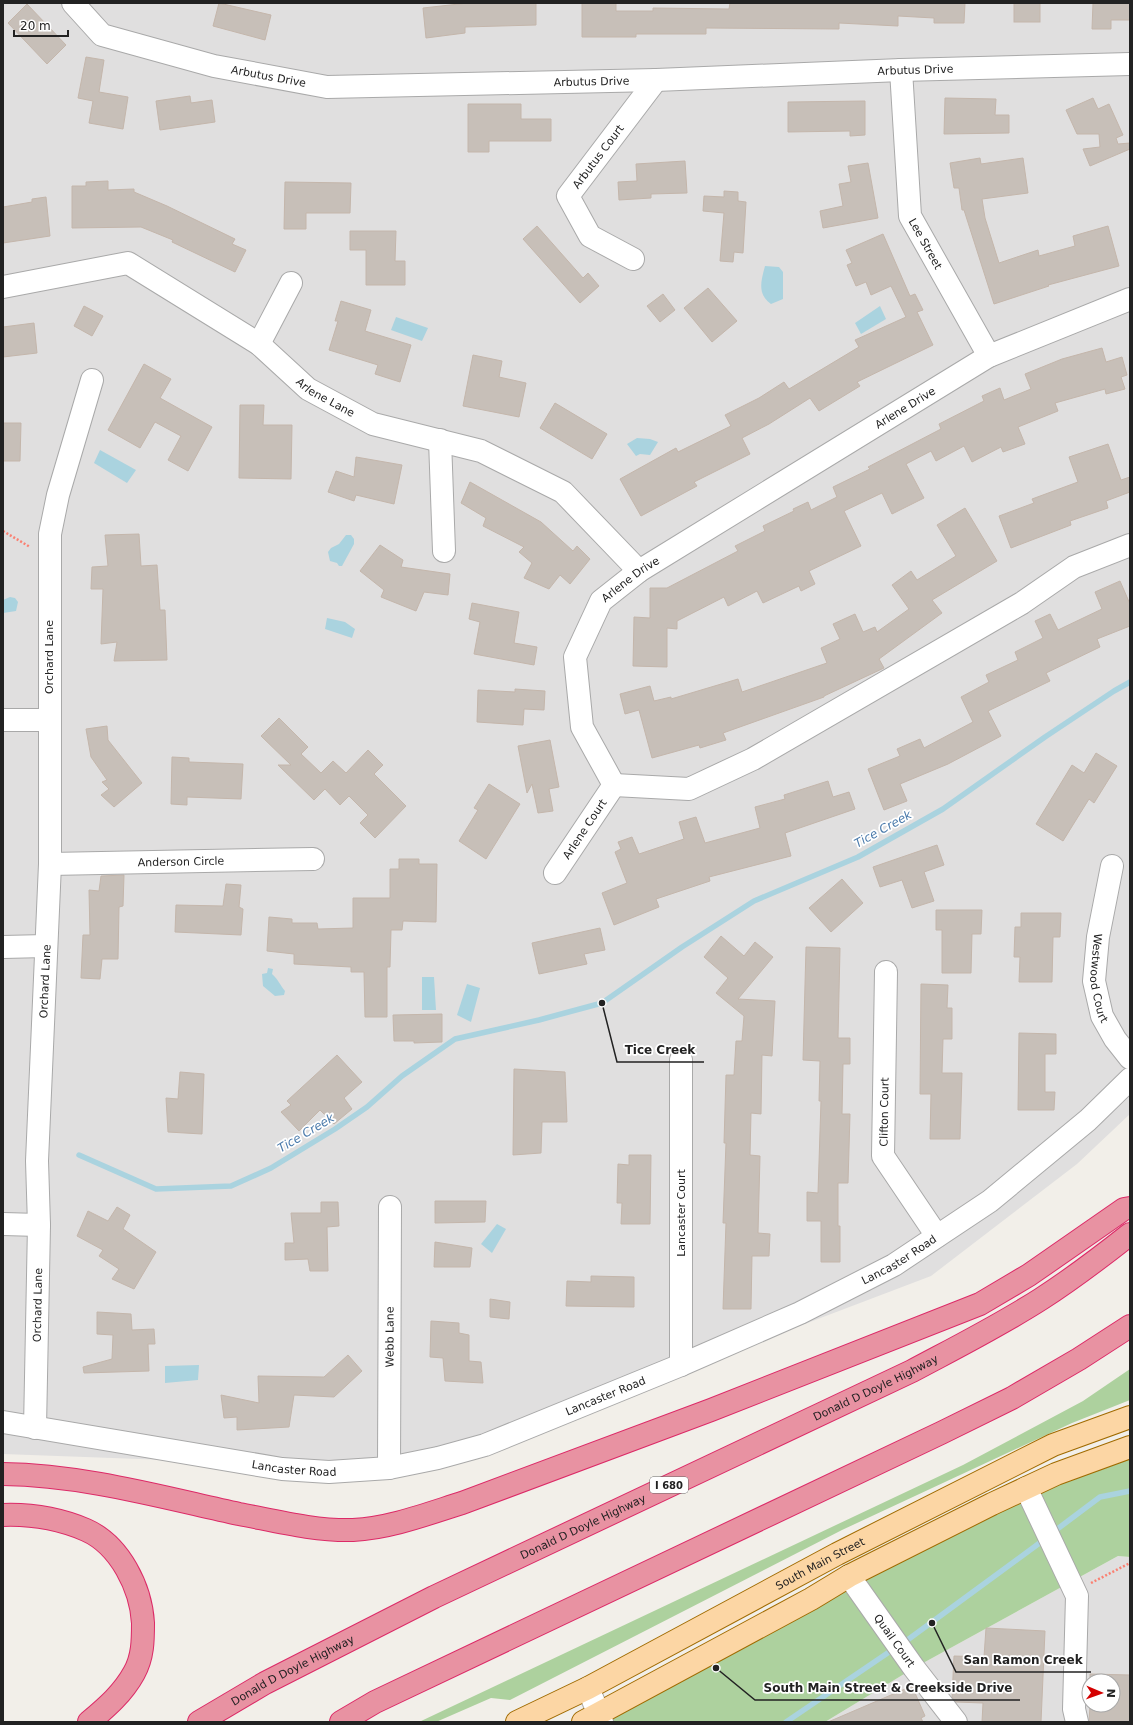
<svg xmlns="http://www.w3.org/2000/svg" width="1133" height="1725" font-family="'DejaVu Sans',sans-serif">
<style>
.residential{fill:#e0dfdf;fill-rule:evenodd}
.forest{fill:#add19e}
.water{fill:#aad3df}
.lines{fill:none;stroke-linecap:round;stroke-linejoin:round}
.stream{stroke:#aad3df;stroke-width:5.5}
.building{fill:#c7bfb8;stroke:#c4b6ab}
.minor-casing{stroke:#a9a9a9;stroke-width:24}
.major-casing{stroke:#a06b00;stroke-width:24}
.highway-casing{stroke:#dc2a67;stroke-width:24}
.path{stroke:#fa8072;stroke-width:2.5;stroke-dasharray:2 2;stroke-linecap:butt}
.minor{stroke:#fff;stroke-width:22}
.major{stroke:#fcd6a4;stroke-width:22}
.highway{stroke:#e892a2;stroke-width:22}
.labels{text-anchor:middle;stroke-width:3.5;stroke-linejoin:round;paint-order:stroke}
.shield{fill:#fff;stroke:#646464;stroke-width:1}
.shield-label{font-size:10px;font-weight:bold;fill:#222}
.street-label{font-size:11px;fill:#222;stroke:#fff}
.water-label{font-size:12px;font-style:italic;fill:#4a7aab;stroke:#fff}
.leader{fill:none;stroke:#222;stroke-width:1.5}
.callout-dot{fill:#222;stroke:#fff;stroke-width:1.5}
.callout-label{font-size:12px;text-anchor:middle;font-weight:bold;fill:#222;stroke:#fff;stroke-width:3.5;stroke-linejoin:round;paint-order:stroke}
</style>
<rect width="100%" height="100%" fill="#f2efe9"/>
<g class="residential">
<path d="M3,3H1130V1114L1077,1164L931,1276L487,1445L363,1467L3,1454Z"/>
<path d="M1118,1556L1130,1557V1722H825L914,1668ZM1089,1681H1113V1705H1089Z"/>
</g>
<g class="forest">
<path d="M1130,1369V1400L1072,1423L842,1530L510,1700L491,1698L436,1722H419L963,1465L1083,1401Z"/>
<path d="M1130,1447V1557L1118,1556L914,1668L825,1722H602L811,1599Z"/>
</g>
<g class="water">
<path d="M765,266L779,267L783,272V299L771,304C757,294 761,281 765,266Z"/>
<path d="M880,306L886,319L861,334L855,323Z"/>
<path d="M396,317L428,328L422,341L391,330Z"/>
<path d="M637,438L650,439L658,442L650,455L640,454L636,456L627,444Z"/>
<path d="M100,450L136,470L127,483L94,463Z"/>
<path d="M346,535H351L354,539V544L342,566H339L337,563L330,561L328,552L331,548L339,544Z"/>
<path d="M10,597L15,598L18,602L16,611L3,613V600Z"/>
<path d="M327,618L345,622L355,629L352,638L325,629Z"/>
<path d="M268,968L273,969L272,974C278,979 280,985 285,991L284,995L275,996L263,986L262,974L267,973Z"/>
<path d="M422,977H434L436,1010H422Z"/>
<path d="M467,984L480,988L471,1022L457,1015Z"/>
<path d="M497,1224L506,1229L492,1253L481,1244Z"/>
<path d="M199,1365L198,1380L165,1383V1366Z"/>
</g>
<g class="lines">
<g class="stream">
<path d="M79,1155L156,1189L231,1186L271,1168L335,1129L367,1107L402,1076L455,1039L539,1020L602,1003L682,947L754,901L858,857L943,809L1045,737L1114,691L1130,682"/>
<path d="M1052,1533L1100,1497L1130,1491"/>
<path d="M902,1644L1045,1539"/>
<path d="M786,1722L895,1648"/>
</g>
</g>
<g class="building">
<path d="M219,3L271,15L265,40L213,26Z"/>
<path d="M468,3H536V25L465,27V33L426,38L423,8Z"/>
<path d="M582,3H616V11H653V8L729,9L730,3H965L964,23H934V18L898,16V26L839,23V29L706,28V34H636V37H582Z"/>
<rect x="1014" y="3" width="26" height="19"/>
<path d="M1093,3H1130V20H1111V29H1092Z"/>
<path d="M27,4L66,45L47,64L8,23Z"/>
<path d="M86,57L104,60L99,92L128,97L123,129L89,123L93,101L78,98Z"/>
<path d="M190,96L191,103L212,100L215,122L160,130L156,101Z"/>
<path d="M945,98L996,99L995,115H1009V133L944,134Z"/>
<path d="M1093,98L1098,109L1109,104L1123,135L1116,138L1118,144L1130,143V149L1090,166L1083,149L1100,147L1099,134H1077L1066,110Z"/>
<path d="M865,101V135L850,136V131L788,132V102Z"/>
<path d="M468,104H521V119H551V141H489V152H468Z"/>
<path d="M980,158L981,164L1023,158L1028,193L982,199L985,218L999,263L1038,250L1039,256L1075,246L1073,236L1108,226L1119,266L1048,285L1049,286L994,304L964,210H962L959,188H954L950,163Z"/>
<path d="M685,161L687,193L651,194V198L619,200L618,182L637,181L636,164Z"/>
<path d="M868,163L878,218L823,228L820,211L843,206L839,184L851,182L848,166Z"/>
<path d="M108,181V190L134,189V192L167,206L235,239L232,244L246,250L235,272L172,242L173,240L141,227L72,228V186H86V182Z"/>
<path d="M285,182L351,183L350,213H306V229H284Z"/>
<path d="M724,191L738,192V201L746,202L743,253L734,252L733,262L720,261L724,213L703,211L704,196L724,197Z"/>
<path d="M46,197L50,236L3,243V207L32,202V199Z"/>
<path d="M537,226L583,278L588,273L599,286L580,303L523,239Z"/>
<path d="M350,231H396L395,261H405V285H366V250H350Z"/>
<path d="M883,234L910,296L915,294L923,310L917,312L933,345L857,382L860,386L819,411L810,398L769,424L742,438L750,454L694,482L697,486L641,516L620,479L676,448L678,452L731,426L725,415L759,398L784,382L789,389L859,347L855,340L906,317L891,286L871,295L866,282L856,286L847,265L852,263L846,250Z"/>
<path d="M708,288L737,321L712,342L684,308Z"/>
<path d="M663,294L675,310L660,322L647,306Z"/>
<path d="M341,301L371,310L365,331L411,345L400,382L375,374L378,365L329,350L338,321H335Z"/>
<path d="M84,306L103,316L92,336L74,326Z"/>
<path d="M34,323L37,353L3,357V327Z"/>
<path d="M1102,348L1106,362L1122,357L1127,375L1121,377L1125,389L1106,394L1105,389L1055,403L1058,411L1018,427L1025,444L1003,452L1001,447L972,462L964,446L936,461L931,451L906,464L924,498L892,514L882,493L844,511L861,546L809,571L815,584L801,591L799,586L763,603L757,591L728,606L724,597L677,621V629L667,628V667L633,666L634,617L650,618V588H667L738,551L735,546L765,531L763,526L794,511L793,509L808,502L811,510L837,497L833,487L870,469L868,467L941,429L939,424L984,401L982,396L1000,388L1004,400L1031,389L1025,374L1062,359Z"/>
<path d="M473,355L502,361L499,377L526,383L519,417L463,406Z"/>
<path d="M144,364L171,379L160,398L212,427L188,471L168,460L181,436L155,422L140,448L108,430Z"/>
<path d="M555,403L607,434L592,459L540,428Z"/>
<path d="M240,405H264L263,425H292L291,479L239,478Z"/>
<path d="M3,423H21L20,461H3Z"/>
<path d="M1108,444L1121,480L1130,477V492L1106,501L1108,508L1070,521L1071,525L1011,548L999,516L1034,503L1032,499L1078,482L1069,457Z"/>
<path d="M356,457L402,465L394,504L356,495L354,501L328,492L336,471L354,477Z"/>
<path d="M470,482L541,522L573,551L577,546L590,559L570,584L560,575L549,589L524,578L532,563L519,552L524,547L483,526L486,518L461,503Z"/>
<path d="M965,508L997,561L932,600L942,613L879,659L884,668L824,696V697L723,733L726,740L700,748L699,745L652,758L639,710L625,714L620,694L650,686L654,701L671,697V699L738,679L742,692L827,663L821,648L840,639L833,624L855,614L863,632L875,627L877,632L909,609L892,585L911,571L917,580L956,556L937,525Z"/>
<path d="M139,534L141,566L157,565L160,610H165L167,660L114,661L117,642L101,644L103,589H91L92,567L108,566L105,535Z"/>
<path d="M380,545L403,560L401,567L450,574L448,595L424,592L416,611L381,597L384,590L360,571Z"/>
<path d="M1120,581L1130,604V626L1097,639L1100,647L1046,673L1050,681L988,711L1001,736L948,764L900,784L907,801L884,810L868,769L900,756L897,749L920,739L924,748L973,722L961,697L989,682L986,675L1018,660L1015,652L1043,638L1035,621L1050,614L1058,630L1102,609L1095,592Z"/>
<path d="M472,603L519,612L514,643L537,647L534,665L474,654L480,622L469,619Z"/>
<path d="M515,689L545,691L544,710L524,709L523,725L477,722L478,690L515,692Z"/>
<path d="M279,718L308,747L301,754L321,773L333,761L346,773L368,750L383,765L374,774L406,806L375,838L360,823L368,815L349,796L340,805L325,789L314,800L278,765H291L261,736Z"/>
<path d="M107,726L108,740L142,783L114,807L101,795L109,789L102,782L107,780L91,757L86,729Z"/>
<path d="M550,740L559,787L549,789L553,811L538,813L532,784L527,793L518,746Z"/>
<path d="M1096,753L1117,766L1094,803L1089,799L1063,841L1036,824L1072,765L1084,773Z"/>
<path d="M172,757L189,758V762L243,764L241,799L187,797V805L171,804Z"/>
<path d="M828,781L833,797L849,792L855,809L785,833L791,856L709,877L710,881L656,899L659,907L614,925L602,893L627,883L615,852L621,849L618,842L632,837L639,854L684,839L679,822L696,817L705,843L760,828L755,807L785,799L784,795Z"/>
<path d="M489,784L520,804L486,859L459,841L478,810L474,808Z"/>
<path d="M937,845L944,865L924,872L934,901L912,908L902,880L880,887L873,867Z"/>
<path d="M399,859H419V864H437L436,922L403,921L402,930H391L390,967H387V1017H365L364,972H351V967L294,964V954L267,951L269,917L292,919V923H317L318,929L353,928V898H390V869H399Z"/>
<path d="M124,875L123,906L119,907L118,959H102L100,979L81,978L83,935H90L89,890L99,891L101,876Z"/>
<path d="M842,879L863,903L831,932L809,908Z"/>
<path d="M226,884L241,885L239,907L243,909L241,935L175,932L176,905L223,906Z"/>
<path d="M936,910H982L981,934H972L971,973H942V930H936Z"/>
<path d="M1021,913H1061L1060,937H1053L1052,982H1019L1020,957H1014L1015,927H1021Z"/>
<path d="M600,928L605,950L584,954L587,964L539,974L532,943Z"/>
<path d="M721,936L744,956L755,942L773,957L738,999L775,1001L772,1056L762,1055L761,1114L751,1113L750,1155L760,1156L758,1233L770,1234L769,1256H752L751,1309H723L726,1223H723L726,1143H724L726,1075H734L736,1041H742L744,1016L716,993L728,978L704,957Z"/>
<path d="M806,947L840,948L838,1038H850V1064H843L842,1114H850L848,1183H838V1226H840V1262H821V1221H807V1192L818,1193L821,1101H819L820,1061L803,1060Z"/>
<path d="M921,984L948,985L947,1008H952V1039H943L942,1073H962L960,1139H930L931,1094H920Z"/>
<path d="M442,1014V1042L414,1043V1041H394L393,1015Z"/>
<path d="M1019,1033L1056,1034V1054H1045V1092H1055L1054,1110H1018Z"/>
<path d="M337,1055L362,1082L344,1098L352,1109L334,1124L320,1110L299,1131L281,1112L291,1105L287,1101Z"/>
<path d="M514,1069L565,1072L567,1122H542L541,1153L513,1155Z"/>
<path d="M180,1072L204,1074L202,1134L168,1132L166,1098L178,1099Z"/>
<path d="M629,1155H651L650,1224H621L622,1203H617L618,1164L629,1165Z"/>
<path d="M435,1201H486L485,1222L435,1223Z"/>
<path d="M321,1202H338L339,1226L327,1227L328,1271H310L308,1259L285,1260V1243H294L291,1213H321Z"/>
<path d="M117,1207L130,1215L123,1229L156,1252L134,1289L112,1279L119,1269L99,1256L103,1250L77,1236L88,1211L108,1221Z"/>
<path d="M435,1242L472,1248L470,1267H434Z"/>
<path d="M591,1276L634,1277V1307L566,1306L567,1281L591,1282Z"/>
<path d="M490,1299L510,1302L509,1319L490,1317Z"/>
<path d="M97,1312L131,1314L132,1330L154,1329L155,1344H148L149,1371L84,1373L83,1367L112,1359L113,1335L97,1334Z"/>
<path d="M431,1321L459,1323V1333L469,1335V1361L481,1362L483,1383L445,1381L443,1358L430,1357Z"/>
<path d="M348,1355L362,1371L334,1397L294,1395L289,1427L237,1430V1417L224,1418L221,1395L259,1403L258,1376L324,1377Z"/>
<path d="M986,1628L1045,1631L1041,1722H982L983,1703L956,1702L952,1697L954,1656L984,1657Z"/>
<path d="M1090,1674L1130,1675V1722H1089L1090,1705H1113V1681H1090Z"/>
<path d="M912,1686L925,1716L921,1718L923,1722H828Z"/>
</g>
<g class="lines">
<defs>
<g id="minor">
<path id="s1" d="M73,3L102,35L214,66L327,87L656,80L901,70L1130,64"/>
<path id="s2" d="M901,70L910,216L989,356"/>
<path id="s3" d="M633,259L590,236L568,196L656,80"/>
<path id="s4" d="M3,287L128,263L259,344L308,389L373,424L481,451L563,492L639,571"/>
<path d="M259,344L291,283"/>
<path d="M440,440L444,551"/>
<path d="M3,720H49"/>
<path id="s5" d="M614,785L582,727L575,657L601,601L639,571L989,356L1130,299"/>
<path d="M614,785L689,789L753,759L1022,603L1074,567L1130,545"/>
<path id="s6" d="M50,864L313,859"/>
<path id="s7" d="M1112,866L1098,937L1094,981L1102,1016L1115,1039L1130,1058"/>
<path id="s8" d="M555,873L614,785"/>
<path d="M3,947L46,946"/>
<path d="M886,972L883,1156L937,1236"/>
<path d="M3,1224L39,1225"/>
<path d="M681,1365V1060"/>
<path id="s9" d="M3,1422L282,1469L329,1472L389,1468L438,1458L485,1445L681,1365L800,1313L894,1265L990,1201L1088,1120L1130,1079"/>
<path id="s10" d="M35,1428L39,1225L37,1161L50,864V534L58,495L92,380"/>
<path id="s11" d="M389,1468L390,1207"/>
<path d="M1026,1488L1077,1596L1074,1709L1077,1722"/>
<path id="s12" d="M849,1576L914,1668L956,1722"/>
<path d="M588,1688L602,1722"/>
</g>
<g id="major">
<path id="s13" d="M517,1722L588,1688L837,1554L1053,1445L1130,1417"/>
<path d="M583,1722L811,1599L849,1576L992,1504L1056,1474L1130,1447"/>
</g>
<g id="highway">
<path d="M3,1474C83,1475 161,1497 239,1514C276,1521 315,1531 353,1530C390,1528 427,1514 462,1503L711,1410L980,1304L1029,1275L1124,1209L1130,1208"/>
<path d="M3,1515C31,1514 60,1519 86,1530C120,1545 141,1588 143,1623C143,1640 143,1657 134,1673C123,1693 107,1707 89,1722"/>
<path id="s14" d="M199,1722L265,1683L434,1597L912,1371C955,1348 999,1326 1041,1299C1072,1279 1101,1257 1130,1234"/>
<path d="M341,1722L375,1702L941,1433L1012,1398L1079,1359L1130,1326"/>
</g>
</defs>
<use href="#minor" class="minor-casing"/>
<use href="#major" class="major-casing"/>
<use href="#highway" class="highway-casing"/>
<g class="path">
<path d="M3,531L30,547"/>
<path d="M1091,1583L1130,1563"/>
</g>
<use href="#minor" class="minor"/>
<use href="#major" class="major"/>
<use href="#highway" class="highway"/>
</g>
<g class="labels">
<rect class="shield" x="650" y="1477" width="38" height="16" rx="3"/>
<g class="shield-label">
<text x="669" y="1489">I 680</text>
</g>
<g class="street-label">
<text dy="4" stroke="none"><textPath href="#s1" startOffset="863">Arbutus Drive</textPath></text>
<text dy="4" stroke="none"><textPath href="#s1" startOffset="215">Arbutus Drive</textPath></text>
<text dy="4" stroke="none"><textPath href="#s1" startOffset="539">Arbutus Drive</textPath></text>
<text dy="4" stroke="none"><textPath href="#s3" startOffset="144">Arbutus Court</textPath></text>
<text dy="4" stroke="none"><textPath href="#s2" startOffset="178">Lee Street</textPath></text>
<text dy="4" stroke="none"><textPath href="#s4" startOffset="367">Arlene Lane</textPath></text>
<text dy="4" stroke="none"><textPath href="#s5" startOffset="559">Arlene Drive</textPath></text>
<text dy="4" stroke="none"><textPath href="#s5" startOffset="235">Arlene Drive</textPath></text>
<text transform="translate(49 657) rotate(-90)" y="4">Orchard Lane</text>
<text dy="4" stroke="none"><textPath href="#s8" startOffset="53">Arlene Court</textPath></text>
<text dy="4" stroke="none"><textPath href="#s6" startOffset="131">Anderson Circle</textPath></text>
<text dy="4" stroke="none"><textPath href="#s7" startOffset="114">Westwood Court</textPath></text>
<text dy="4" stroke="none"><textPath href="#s10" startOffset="447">Orchard Lane</textPath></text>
<text transform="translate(884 1112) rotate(-89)" y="4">Clifton Court</text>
<text transform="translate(681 1213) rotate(-90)" y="4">Lancaster Court</text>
<text dy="4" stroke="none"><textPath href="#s9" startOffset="943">Lancaster Road</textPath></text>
<text dy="4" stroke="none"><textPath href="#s10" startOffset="123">Orchard Lane</textPath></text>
<text dy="4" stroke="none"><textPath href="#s11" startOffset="131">Webb Lane</textPath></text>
<text dy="4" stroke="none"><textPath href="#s14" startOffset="755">Donald D Doyle Highway</textPath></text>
<text dy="4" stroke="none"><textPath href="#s9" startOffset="619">Lancaster Road</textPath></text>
<text dy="4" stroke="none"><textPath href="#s9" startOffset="295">Lancaster Road</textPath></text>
<text dy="4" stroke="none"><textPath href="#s14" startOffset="431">Donald D Doyle Highway</textPath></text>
<text dy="4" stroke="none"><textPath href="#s13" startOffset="342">South Main Street</textPath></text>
<text dy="4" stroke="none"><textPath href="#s12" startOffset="79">Quail Court</textPath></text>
<text dy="4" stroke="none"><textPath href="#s14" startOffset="107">Donald D Doyle Highway</textPath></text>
</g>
<g class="water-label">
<text transform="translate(883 829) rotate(-29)" y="4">Tice Creek</text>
<text transform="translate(306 1133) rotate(-31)" y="4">Tice Creek</text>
</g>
</g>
<path class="leader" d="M602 1003L617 1062H704M932 1623L956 1672H1091M716 1668L755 1700H1020"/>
<g class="callout-dot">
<circle cx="602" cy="1003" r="4"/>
<circle cx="932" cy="1623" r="4"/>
<circle cx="716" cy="1668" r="4"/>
</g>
<g class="callout-label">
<text x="660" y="1054">Tice Creek</text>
<text x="1023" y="1664">San Ramon Creek</text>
<text x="888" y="1692">South Main Street &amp; Creekside Drive</text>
</g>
<rect width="1133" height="1725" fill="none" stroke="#222222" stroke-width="8"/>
<g transform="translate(1101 1693) rotate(92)"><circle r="19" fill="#ffffff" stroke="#a7a7a7"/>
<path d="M0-3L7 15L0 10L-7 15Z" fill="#d40000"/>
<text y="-6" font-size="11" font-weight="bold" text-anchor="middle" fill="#222222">N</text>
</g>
<path d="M14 30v6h54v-6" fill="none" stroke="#222222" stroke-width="2"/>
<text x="20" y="30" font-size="12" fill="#222222" stroke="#ffffff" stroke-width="3" paint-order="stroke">20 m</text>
</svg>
